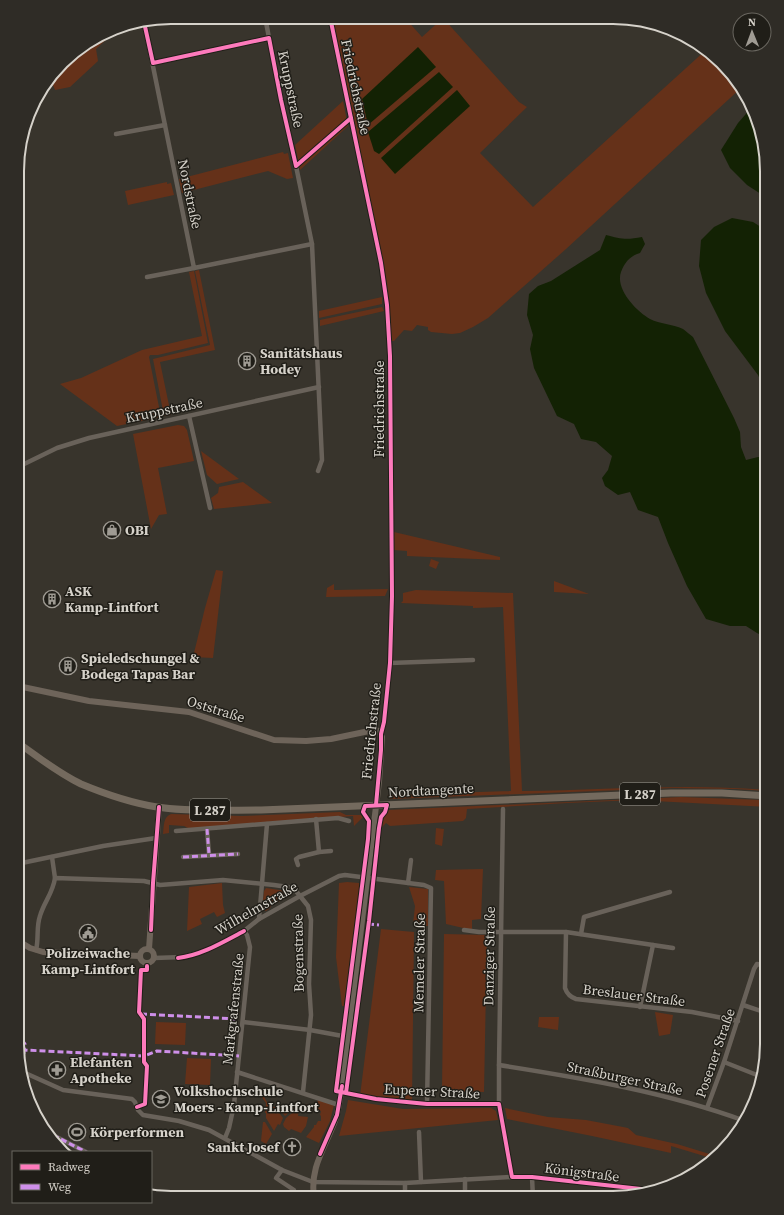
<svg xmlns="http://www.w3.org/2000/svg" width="784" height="1215" font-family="'Source Serif 4',serif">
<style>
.green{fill:#653119}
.water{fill:#132204}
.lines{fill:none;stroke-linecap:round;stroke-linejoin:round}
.street{stroke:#69625a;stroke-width:4.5}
.secondary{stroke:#6e645a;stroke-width:6}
.primary{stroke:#746a5e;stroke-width:7}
.quiet{stroke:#ce8fe9;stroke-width:3;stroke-dasharray:6 3;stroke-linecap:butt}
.cycleway-casing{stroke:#201e18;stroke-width:6}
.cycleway{stroke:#fd7abc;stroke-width:4}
.labels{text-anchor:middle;stroke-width:3;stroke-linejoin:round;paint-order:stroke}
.shield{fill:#201e18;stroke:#9f9c95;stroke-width:1}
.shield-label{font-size:13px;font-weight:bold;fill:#d6d2ca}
.street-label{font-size:14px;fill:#d6d2ca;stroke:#201e18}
.poi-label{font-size:14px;font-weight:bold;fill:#d6d2ca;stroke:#201e18;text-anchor:start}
.rim{fill:none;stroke:#d6d2ca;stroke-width:2}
</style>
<rect width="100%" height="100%" fill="#38342c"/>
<g class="green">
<path d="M330,17L405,18L422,37L443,18L508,90L519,102L527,107L480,153L533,207L707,49L735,77L741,88L566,249L488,318L473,327L460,333L452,334L431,332L428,330V327L417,325L412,331L404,330L394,341H391V319L387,305L381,263Z"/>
<path d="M120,27L96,49L98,61L70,87L55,90L51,80L69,55L112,29Z"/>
<path d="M343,101L348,126L300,170L295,145Z"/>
<path d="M283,152L284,154L288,153L293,178L287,179L268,171L182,193L179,179Z"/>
<path d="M167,182V184L171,183L174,195L128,205L125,191Z"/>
<path d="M199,270L215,350L160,362L171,415L164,416L153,359L210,345L195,271Z"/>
<path d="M194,271L208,343L158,355H150L149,357L161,417L117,426L60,384L81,378L142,350L202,336L189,272Z"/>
<path d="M382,297V304L319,318V311Z"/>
<path d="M382,307L384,311L320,326V320Z"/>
<path d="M178,425L184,426L187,430L194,461L158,468L167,514L159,515L151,529L133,434Z"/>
<path d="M201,451L239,479L217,484L207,475Z"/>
<path d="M243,482L272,503L214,509L211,498L218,493L219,487Z"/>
<path d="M394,532L500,557V560L407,556V551L394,550Z"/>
<path d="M431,559L439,562L436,569L429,566Z"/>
<path d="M216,570L223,571L213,658L193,657L205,608Z"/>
<path d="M554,581L589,594L554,592Z"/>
<path d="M334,584V590L388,589L385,596L326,597L327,588Z"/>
<path d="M416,590L513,593L522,791C604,790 685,783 767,790V791L736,789L673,788L390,799V796L387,795L511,791L503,607L473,608V606L401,603L403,601V593Z"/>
<path d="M681,797L767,800V807L635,800L567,803L467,809L466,818L463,821L390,826L386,823L380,829L382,818L387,810Z"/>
<path d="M340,812L346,815H361L363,817L354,826L353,816L190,829L184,826L169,825V833L163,834C164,826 163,817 171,814L242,816Z"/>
<path d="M436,828L444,829L442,846L435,844Z"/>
<path d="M483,869L481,919L472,920V930L446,924L444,881L435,880L436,870Z"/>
<path d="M347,882L359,883L360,886L344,1006H342L336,957L339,883Z"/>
<path d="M222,883L223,905L225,913L217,917L214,912L200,919L202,924L187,931L189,887Z"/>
<path d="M409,887L428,889V926L413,924L415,906Z"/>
<path d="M266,888L286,891L290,895L289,896L271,906L270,908L266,911L262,909L264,891Z"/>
<path d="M381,929L414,932L412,1103L360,1096Z"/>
<path d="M444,934L487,935L484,1092L442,1091Z"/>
<path d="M655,1012L673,1015L670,1034L659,1036Z"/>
<path d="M539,1017H559L558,1030L538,1027Z"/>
<path d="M156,1022L186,1023L185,1045L155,1044Z"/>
<path d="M187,1058L211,1059L210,1085L185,1084Z"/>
<path d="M260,1093H262L269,1106L275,1107L283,1118L280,1125L278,1124L274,1131L266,1118V1113H265L266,1103L260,1095Z"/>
<path d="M318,1100L334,1105L330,1121L319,1143L306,1137L314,1127V1125H316L318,1121H321V1116L320,1115L321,1111L313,1109L314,1103L317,1104Z"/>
<path d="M348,1100L403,1109L491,1108L496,1111L498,1120L339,1136L346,1111Z"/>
<path d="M281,1104L284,1107V1110L288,1109L289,1105L297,1106L285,1116L278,1107Z"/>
<path d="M303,1104L309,1105V1110H299L298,1116L308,1117L306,1126L301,1133L291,1129L289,1131L284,1127L283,1124L286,1118Z"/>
<path d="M505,1108L548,1117L586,1120L623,1127L628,1128L636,1135L677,1144L716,1156L714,1159L671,1146V1153L592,1136L507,1119Z"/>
<path d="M263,1122H265L272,1134L266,1144L261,1141Z"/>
</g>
<g class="water">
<path d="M418,47L436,67L368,125L362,99Z"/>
<path d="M439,72L453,87L379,154L374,151L368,132Z"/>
<path d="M457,90L470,106L395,174L381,158Z"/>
<path d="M752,107L755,112L767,171V198L747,185L730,168L721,150L738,123Z"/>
<path d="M732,218L753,222L767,231V394L758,375L725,331L706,293L699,266L701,240L714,227Z"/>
<path d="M606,235C620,239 627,240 642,237L645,244L640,253C630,256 625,262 621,272C615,289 636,311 650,319C660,324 672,324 683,329C686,331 689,334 693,337L734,418L740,432L741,447L746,460L758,457H767V638L757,633L746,626H730L706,619L687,586L668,543L658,517L638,510L630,492L618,495L605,486L602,478L608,470L612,456L596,442L581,439L574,424L557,416L534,368L530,349L533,335L527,315L529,294L538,286L551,281L600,250Z"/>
</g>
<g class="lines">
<g class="street">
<path d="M265,17L281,100L296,166L312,244L322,460L318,471"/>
<path d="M330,17L381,263L387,305L390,356L392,596L391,643L390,663L384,722L381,734"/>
<path d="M144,22L194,268L312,244"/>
<path d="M153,63L269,38"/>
<path d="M116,134L165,125"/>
<path d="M147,277L194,268"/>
<path d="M189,416L210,508"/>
<path d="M18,467L57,448L89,438L319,387"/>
<path d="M390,663L473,660"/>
<path d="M503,809L499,1065V1104L512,1177"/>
<path d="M316,819L319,852"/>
<path d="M207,829L209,854"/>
<path d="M176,831L338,818L349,821"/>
<path d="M52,857L55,878"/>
<path d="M183,857L238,854"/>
<path d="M17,864L103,846L156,838"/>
<path d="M298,865L296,859L299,857L319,852L331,851"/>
<path d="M408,883L411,860"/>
<path d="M259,919L267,824"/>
<path d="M464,930L479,932H566L673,948"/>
<path d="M566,932L565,988C567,994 570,997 576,999L692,1012L738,1021"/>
<path d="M581,934L584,917L670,892"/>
<path d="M36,950C39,939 36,927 40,916C44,902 53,893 55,878L144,881L160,885L223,880L274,885L288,887L296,891L308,906L311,920L309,984L311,1015L303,1092"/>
<path d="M154,958L183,957L205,951L244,931L259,919L300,896L339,876L345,875L424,885L431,888L427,1104"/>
<path d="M743,1005L767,1013"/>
<path d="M640,1007L653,945"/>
<path d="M243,1022L310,1030L348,1037"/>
<path d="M724,1062L762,1077"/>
<path d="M499,1065C582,1078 666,1092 745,1121"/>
<path d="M23,1072L63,1090L132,1099L135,1102L138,1110L143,1115L179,1121L209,1130L282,1170L313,1182L405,1183L512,1177H532L650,1190"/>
<path d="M237,1072L339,1105"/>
<path d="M341,1092L376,1099L427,1104H499"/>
<path d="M707,1108L724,1062L754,969L757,964L767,966"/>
<path d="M45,1131L86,1152"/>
<path d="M419,1132L421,1182"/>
<path d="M225,1138L229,1128L234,1105L250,947L247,935L244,931"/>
<path d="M282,1170L276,1178L294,1190V1197"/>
<path d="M532,1177L533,1198"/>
<path d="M405,1197V1183"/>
<path d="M465,1198V1179"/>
</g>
<g class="secondary">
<path d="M18,686L89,701L189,712L274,740L306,741L331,739L374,730L379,731L382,737L379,782L341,1092C339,1104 338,1115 333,1126C323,1151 310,1169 314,1197"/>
<path d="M17,940L30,948L43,952L140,956"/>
<circle cx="147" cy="956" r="7"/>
<path d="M149,949L159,807"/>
</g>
<path class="primary" d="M17,742C38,757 58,773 81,784C105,794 132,803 157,807C191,812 227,810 261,810L671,793H722L767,796"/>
<g class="quiet">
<path d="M207,829L209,854"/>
<path d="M183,857L238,854"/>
<path d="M368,924L379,925"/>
<path d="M141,1014L238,1019"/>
<path d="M17,1032L25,1044L24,1050L144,1056L157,1051L239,1056"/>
<path d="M23,1072L24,1050"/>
<path d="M45,1131L86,1152"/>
<path d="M151,1195L153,1197"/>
</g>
<defs>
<g id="cycleway">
<path d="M330,17L381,263L387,305L390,356L392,596L390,663L384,722L381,734V750L376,805"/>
<path d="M144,22L153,63L269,38L281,100L296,166L351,118"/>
<path d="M151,930L153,883L159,807"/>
<path d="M178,958C202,955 223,942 244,931"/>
<path d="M346,1093L369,921L379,828L381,817L385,812L387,805L365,806L363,812L369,821L368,839L336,1091L376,1099L427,1104H499L512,1177H532L650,1190"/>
<path d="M137,1107L145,1104L147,1066L144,1062V1019L139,1012L141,970H147V966"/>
<path d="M320,1154L337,1115L342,1086"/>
</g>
</defs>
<use href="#cycleway" class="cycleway-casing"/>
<use href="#cycleway" class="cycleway"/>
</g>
<defs>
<symbol id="building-ring" viewBox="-11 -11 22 22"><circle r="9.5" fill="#201e18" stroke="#9f9b93" stroke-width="1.5"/><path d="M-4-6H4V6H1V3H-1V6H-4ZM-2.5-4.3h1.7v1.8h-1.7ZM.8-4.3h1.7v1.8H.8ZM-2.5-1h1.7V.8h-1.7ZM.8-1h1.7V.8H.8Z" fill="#9f9b93"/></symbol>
<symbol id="shop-ring" viewBox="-11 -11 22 22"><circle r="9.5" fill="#201e18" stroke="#9f9b93" stroke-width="1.5"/><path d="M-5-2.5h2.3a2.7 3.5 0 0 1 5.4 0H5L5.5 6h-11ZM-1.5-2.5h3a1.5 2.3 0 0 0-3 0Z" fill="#9f9b93"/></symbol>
<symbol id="civic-ring" viewBox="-11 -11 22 22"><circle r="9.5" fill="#201e18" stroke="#9f9b93" stroke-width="1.5"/><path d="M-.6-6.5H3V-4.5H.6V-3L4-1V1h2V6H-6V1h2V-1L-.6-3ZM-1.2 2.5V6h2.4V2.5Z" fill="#9f9b93"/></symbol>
<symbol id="pharmacy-ring" viewBox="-11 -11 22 22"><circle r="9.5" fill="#201e18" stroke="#9f9b93" stroke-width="1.5"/><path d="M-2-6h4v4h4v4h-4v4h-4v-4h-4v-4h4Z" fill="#9f9b93"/></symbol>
<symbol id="university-ring" viewBox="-11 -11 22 22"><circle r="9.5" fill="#201e18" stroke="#9f9b93" stroke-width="1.5"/><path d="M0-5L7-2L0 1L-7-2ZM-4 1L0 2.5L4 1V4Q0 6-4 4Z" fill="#9f9b93"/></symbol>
<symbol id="stadium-ring" viewBox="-11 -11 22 22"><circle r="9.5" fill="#201e18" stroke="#9f9b93" stroke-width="1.5"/><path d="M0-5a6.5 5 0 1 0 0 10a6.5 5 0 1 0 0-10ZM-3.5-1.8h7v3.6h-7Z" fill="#9f9b93"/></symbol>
<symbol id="church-ring" viewBox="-11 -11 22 22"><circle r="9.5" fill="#201e18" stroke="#9f9b93" stroke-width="1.5"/><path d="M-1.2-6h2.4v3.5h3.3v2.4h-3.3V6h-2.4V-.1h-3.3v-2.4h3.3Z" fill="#9f9b93"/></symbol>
</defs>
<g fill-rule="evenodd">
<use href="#building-ring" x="237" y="351" width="20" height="20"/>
<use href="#shop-ring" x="102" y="520" width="20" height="20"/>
<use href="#building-ring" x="42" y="589" width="20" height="20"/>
<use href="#building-ring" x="58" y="656" width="20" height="20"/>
<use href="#civic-ring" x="78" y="923" width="20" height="20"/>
<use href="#pharmacy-ring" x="47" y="1060" width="20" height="20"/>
<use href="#university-ring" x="151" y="1089" width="20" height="20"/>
<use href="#stadium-ring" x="67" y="1122" width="20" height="20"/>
<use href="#church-ring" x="282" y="1137" width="20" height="20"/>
</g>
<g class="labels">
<g class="shield">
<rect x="620" y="783" width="40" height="22" rx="3"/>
<rect x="190" y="799" width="40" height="22" rx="3"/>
</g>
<g class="shield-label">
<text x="640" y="799">L 287</text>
<text x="210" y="815">L 287</text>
</g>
<g class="street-label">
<text transform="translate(356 87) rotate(78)" y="5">Friedrichstraße</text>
<text transform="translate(291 89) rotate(78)" y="5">Kruppstraße</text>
<text transform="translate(190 194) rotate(78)" y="5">Nordstraße</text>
<text transform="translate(379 409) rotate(-90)" y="5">Friedrichstraße</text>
<text transform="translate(164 410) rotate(-12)" y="5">Kruppstraße</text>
<text transform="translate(216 709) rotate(17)" y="5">Oststraße</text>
<text transform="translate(371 731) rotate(-84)" y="5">Friedrichstraße</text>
<text transform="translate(431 790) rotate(-3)" y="5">Nordtangente</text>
<text transform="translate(256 908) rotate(-30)" y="5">Wilhelmstraße</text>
<text transform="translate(298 953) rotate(-91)" y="5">Bogenstraße</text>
<text transform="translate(489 956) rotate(-89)" y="5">Danziger Straße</text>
<text transform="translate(419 963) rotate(-89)" y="5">Memeler Straße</text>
<text transform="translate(634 995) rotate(7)" y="5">Breslauer Straße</text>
<text transform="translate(233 1009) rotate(-84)" y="5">Markgrafenstraße</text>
<text transform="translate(715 1053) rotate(-71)" y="5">Posener Straße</text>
<text transform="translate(625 1078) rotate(12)" y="5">Straßburger Straße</text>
<text transform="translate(432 1091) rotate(3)" y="5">Eupener Straße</text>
<text transform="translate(582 1172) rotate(7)" y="5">Königstraße</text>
</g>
<g class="poi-label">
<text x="260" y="358">Sanitätshaus<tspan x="260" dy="16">Hodey</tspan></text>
<text x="125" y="535">OBI</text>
<text x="65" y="596">ASK<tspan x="65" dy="16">Kamp-Lintfort</tspan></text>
<text x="81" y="663">Spieledschungel &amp;<tspan x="81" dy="16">Bodega Tapas Bar</tspan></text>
<text x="88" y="958" text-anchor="middle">Polizeiwache<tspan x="88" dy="16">Kamp-Lintfort</tspan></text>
<text x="70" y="1067">Elefanten<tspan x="70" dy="16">Apotheke</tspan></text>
<text x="174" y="1096">Volkshochschule<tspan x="174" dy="16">Moers - Kamp-Lintfort</tspan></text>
<text x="90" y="1137">Körperformen</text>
<text x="279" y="1152" text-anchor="end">Sankt Josef</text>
</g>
</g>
<path d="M0 0H784V1215H0ZM171 24H613A147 147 0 0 1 760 171V1044A147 147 0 0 1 613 1191H171A147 147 0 0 1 24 1044V171A147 147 0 0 1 171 24Z" fill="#2f2c26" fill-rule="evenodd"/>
<path class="rim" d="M171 24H613A147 147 0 0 1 760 171V1044A147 147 0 0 1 613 1191H171A147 147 0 0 1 24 1044V171A147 147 0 0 1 171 24Z"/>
<rect x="12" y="1151" width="140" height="52" fill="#201e18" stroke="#69665f"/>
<rect x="20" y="1164" width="20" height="6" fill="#fd7abc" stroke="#69665f"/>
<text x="48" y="1171" font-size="12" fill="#d6d2ca">Radweg</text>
<rect x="20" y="1184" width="20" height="6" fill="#ce8fe9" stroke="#69665f"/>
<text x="48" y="1191" font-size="12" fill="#d6d2ca">Weg</text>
<g transform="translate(752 32) rotate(359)"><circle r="19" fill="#201e18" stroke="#69665f"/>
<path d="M0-3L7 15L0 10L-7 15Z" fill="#9f9b93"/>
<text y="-6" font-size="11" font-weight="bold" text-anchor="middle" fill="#d6d2ca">N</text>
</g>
</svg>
